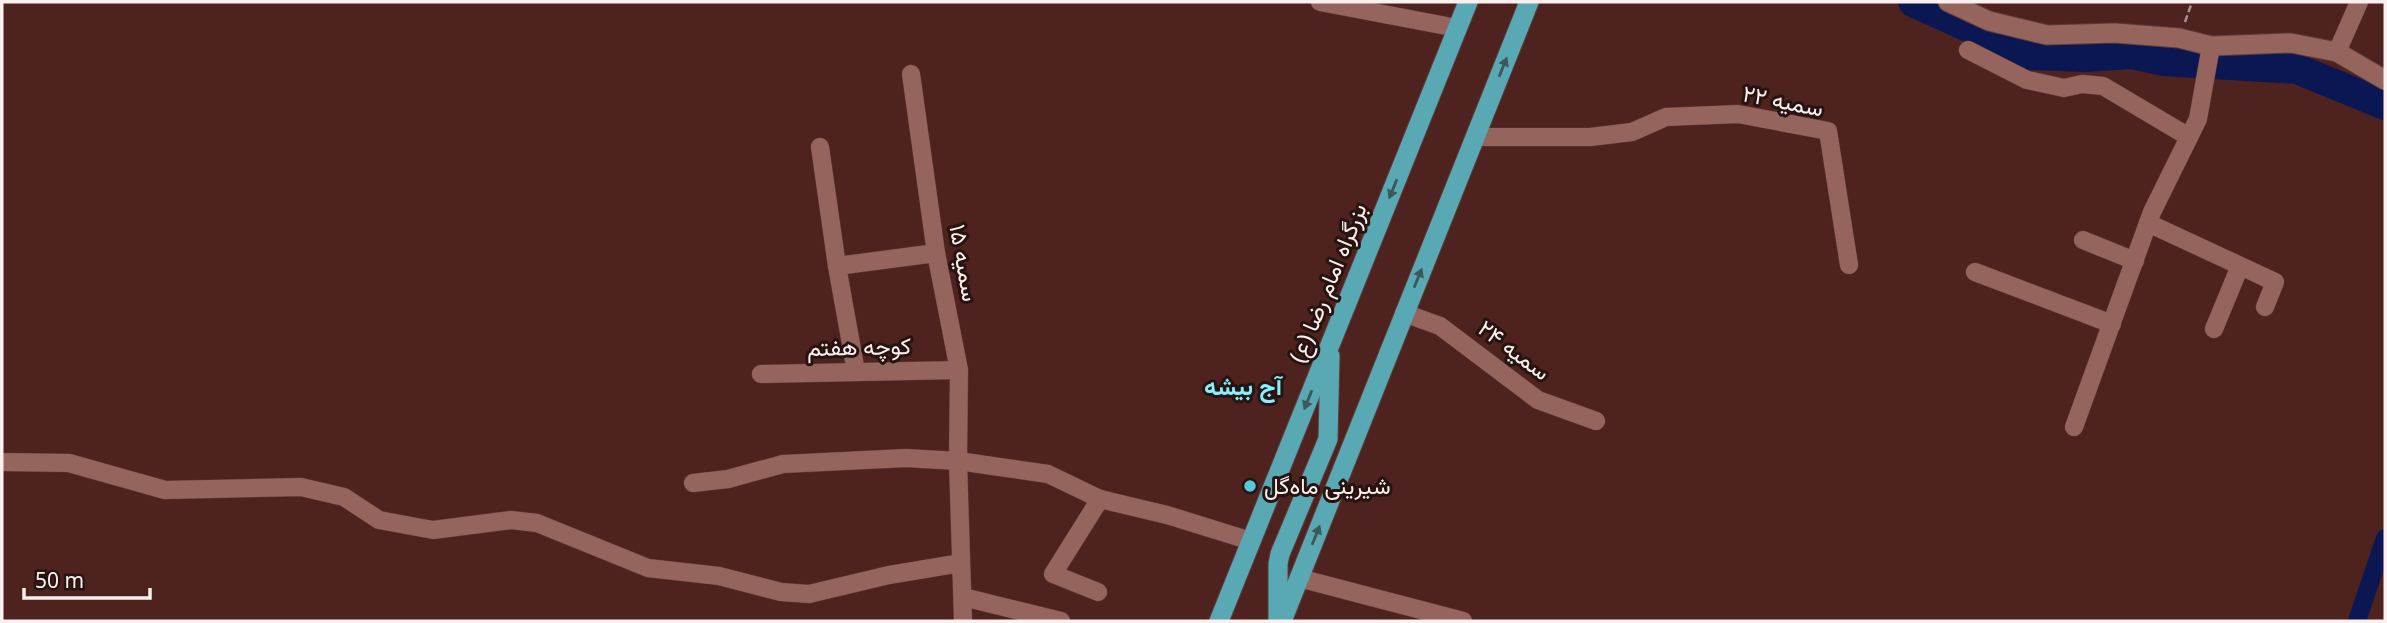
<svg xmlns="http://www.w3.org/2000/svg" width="2387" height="623" font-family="'Noto Sans',Vazirmatn,sans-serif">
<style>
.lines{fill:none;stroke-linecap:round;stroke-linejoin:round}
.canal{stroke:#0a1752;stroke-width:18}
.river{stroke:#0a1752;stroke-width:30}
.minor-casing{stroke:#5e3d3b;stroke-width:19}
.secondary-casing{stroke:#5e3d3b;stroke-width:21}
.trunk-casing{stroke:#5e3d3b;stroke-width:21}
.path{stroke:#ab918e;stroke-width:2.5;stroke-dasharray:7 3.5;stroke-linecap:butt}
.minor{stroke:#95645d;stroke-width:18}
.secondary{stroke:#95645d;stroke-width:19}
.trunk{stroke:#58a9b4;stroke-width:19}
.oneway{fill:#3d575a}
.poi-dot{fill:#53cbdb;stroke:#271411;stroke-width:2.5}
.labels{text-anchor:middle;stroke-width:6;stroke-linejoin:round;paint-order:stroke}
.street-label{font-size:23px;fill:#fcf0ee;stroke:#271411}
.poi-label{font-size:23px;fill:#fcf0ee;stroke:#271411;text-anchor:start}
.neighbourhood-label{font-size:24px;font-weight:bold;fill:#86f0ff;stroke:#271411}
</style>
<rect width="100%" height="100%" fill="#4e231f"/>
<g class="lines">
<path class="canal" d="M2357,621L2385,538"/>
<path class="river" d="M1913,2L2030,55L2085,57L2132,54L2164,61L2297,69L2385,105"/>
<defs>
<g id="minor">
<path d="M1320,2L1457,28"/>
<path d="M1968,50L2027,80L2064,88L2082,84L2103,86L2189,137"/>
<path d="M2337,52L2359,2"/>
<path d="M911,74L936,253L959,370L958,461L963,621"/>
<path d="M1475,137H1590L1632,132L1666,117L1738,114L1828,131L1849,265"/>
<path d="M820,147L837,266L856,372"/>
<path d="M2148,223L2275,282L2265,307"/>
<path d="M2083,240L2135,261"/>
<path d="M837,266L936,253"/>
<path d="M1975,272L2112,324"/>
<path d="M1404,313L1440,326L1538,400L1596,421"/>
<path d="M2214,329L2240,266"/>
<path d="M761,374L959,370"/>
<path d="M2074,427L2152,212L2198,119L2211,46"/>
<path d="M2,462L69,463L165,490L301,487L344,497L379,520L433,530L511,520L537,523L648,568L719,576L781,592L809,594L889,575L961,563"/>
<path d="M693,483L728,479L783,464L906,458L958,461L1048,474L1100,499L1167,515L1251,541"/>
<path d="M1299,578L1463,621"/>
<path d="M1098,592L1053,574L1100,499"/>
<path d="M963,597L1061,621"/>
</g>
<path id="secondary" d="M1948,2L1989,21L2047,35L2115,33L2179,38L2211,46L2291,43L2337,52L2385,80"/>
<g id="trunk">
<path d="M1278,620V564L1280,554L1328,439L1330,356"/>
<path d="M1219,621L1468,2"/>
<path d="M1282,621L1529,2"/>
</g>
</defs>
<use href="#minor" class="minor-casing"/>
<use href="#secondary" class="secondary-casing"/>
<use href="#trunk" class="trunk-casing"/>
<path class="path" d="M2185,22L2192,2"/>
<use href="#minor" class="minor"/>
<use href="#secondary" class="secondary"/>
<use href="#trunk" class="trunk"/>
</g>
<defs><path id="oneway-solid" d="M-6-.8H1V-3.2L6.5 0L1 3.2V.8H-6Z" transform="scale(1.75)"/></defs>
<g class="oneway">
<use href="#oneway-solid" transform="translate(1503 67) rotate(-68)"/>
<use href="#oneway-solid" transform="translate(1393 189) rotate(112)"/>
<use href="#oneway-solid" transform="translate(1418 278) rotate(-68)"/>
<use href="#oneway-solid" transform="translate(1308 400) rotate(112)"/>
<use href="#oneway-solid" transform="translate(1316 535) rotate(-68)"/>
</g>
<circle class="poi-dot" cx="1250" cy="486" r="7"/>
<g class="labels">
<g class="street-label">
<text transform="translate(1783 101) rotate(11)" y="8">سمیه ۲۲</text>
<text transform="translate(964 263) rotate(80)" y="8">سمیه ۱۵</text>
<text transform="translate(1328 283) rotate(-68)" y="8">بزرگراه امام رضا (ع)</text>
<text transform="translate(859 347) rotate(-1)" y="8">کوچه هفتم</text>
<text transform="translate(1514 350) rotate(37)" y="8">سمیه ۲۴</text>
</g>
<g class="poi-label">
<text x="1264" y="494">شیرینی ماه‌گل</text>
</g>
<g class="neighbourhood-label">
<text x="1243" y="395">آج بیشه</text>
</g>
</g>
<rect width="2387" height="623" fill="none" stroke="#fcf0ee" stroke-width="7"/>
<path d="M24 588v10h126v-10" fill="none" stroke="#fcf0ee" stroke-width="3.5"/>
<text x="35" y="588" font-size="21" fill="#fcf0ee" stroke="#271411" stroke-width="5" paint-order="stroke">50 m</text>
</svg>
